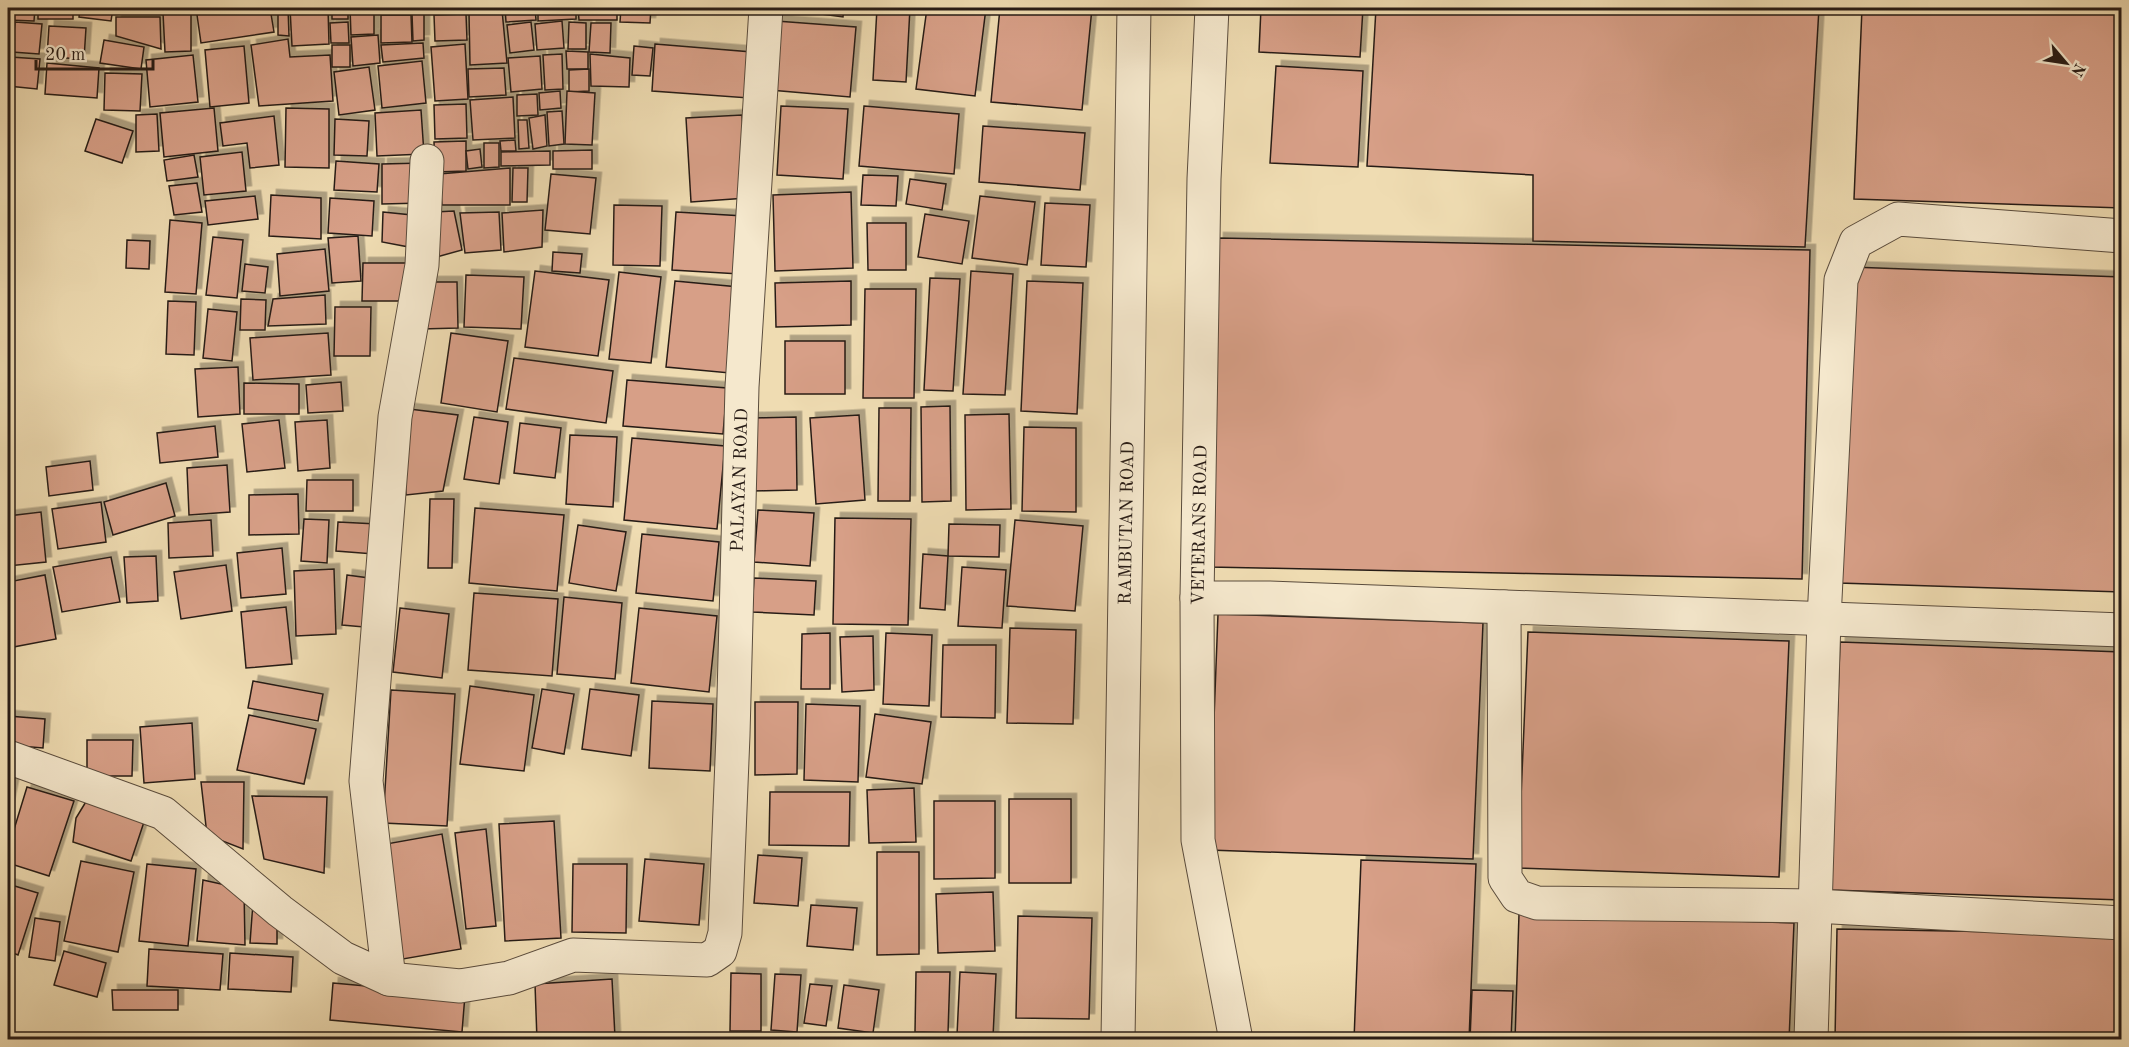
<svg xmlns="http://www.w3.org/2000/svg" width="2129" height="1047" font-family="'Old Standard TT',serif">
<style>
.building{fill:#d79f87;stroke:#281c16;stroke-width:1.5;filter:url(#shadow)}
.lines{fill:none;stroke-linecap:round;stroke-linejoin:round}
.minor-casing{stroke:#5a4c3d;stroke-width:35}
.minor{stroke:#f5e8cd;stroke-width:33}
.labels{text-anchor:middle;stroke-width:4.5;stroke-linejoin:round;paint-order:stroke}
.street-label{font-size:18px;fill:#281c16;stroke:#f5e8cd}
</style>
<defs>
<filter id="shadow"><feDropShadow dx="5.5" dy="-5.5" stdDeviation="0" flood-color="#0004"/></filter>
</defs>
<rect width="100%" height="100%" fill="#efdcb2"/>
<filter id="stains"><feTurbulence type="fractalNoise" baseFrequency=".00333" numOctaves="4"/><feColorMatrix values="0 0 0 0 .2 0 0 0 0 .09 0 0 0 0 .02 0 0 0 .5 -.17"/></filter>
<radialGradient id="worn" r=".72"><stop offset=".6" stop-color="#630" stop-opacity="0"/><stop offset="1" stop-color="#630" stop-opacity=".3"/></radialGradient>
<g class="building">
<path d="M9,8H35L34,21L8,20Z"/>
<rect x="38" y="8" width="35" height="11"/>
<path d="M80,8H113L111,21L79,17Z"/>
<path d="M119,8H148L147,13L119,12Z"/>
<path d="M196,8H270L274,32L201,43Z"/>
<path d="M278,8H288L289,36L278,35Z"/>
<path d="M290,8H328L329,44L292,46Z"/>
<rect x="332" y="8" width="16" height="11"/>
<path d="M350,8H374V34L351,35Z"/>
<path d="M381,8H405L406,13H382Z"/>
<path d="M409,8H430V12L409,13Z"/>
<path d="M505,8H535L536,20L506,22Z"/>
<path d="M538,8H576V19L538,21Z"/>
<path d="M578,8H617V20H579Z"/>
<path d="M621,8H651L650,23L620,22Z"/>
<path d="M656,8H732V13L656,14Z"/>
<path d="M776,8H844L843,17Z"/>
<path d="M877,8H910L906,82L873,80Z"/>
<path d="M927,8H986L975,96L916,89Z"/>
<path d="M1000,8H1092L1082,110L991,102Z"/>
<path d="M1261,8H1363L1360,57L1259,52Z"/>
<path d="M1376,8H1819L1805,247L1533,241V175L1367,166Z"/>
<path d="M1862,8H2122V208L1854,199Z"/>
<path d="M502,10L507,63L470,65L469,13Z"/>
<path d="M191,11V51L165,52L163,13Z"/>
<path d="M412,14H424V40L413,41Z"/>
<path d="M466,14L467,40L435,41L434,15Z"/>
<path d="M381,15H411L412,42L381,43Z"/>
<path d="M116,17H160L161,49L116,36Z"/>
<path d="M562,21L564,48L537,50L535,24Z"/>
<path d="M776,21L856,27L850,97L770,90Z"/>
<path d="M15,22L42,24L39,54L12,52Z"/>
<path d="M348,22L349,43H331L330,23Z"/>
<path d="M531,22L534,50L510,53L507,25Z"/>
<path d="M569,22L586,23V49H568Z"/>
<path d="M591,23H611L610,53L589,52Z"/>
<path d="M49,26L86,28L84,59L47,57Z"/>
<path d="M378,35L380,63L353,66L351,37Z"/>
<path d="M288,39L290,57L330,55L333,101L259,106L251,45Z"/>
<path d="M104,40L144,47L141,69L100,63Z"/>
<path d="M423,43L424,58L383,62L381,45Z"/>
<path d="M465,44L468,99L435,101L431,47Z"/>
<path d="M655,44L752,52L749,98L652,91Z"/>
<rect x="332" y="45" width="18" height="22"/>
<path d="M244,46L249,103L210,107L205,50Z"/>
<path d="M634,46L653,48L650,76L632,75Z"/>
<path d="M566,51L588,52V69H567Z"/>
<path d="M562,54L563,89L545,90L543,55Z"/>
<path d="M590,54L630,58L629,87L591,86Z"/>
<path d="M193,55L198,102L150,107L146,60Z"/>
<path d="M540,56L542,89L511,92L508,58Z"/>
<path d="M10,57L40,59L37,89L8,86Z"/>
<path d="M422,61L426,103L382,108L378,66Z"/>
<path d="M47,63L99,68L97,98L45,94Z"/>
<path d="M1276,66L1363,71L1358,167L1270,163Z"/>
<path d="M369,67L375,110L339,115L334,72Z"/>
<path d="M504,68L506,95L469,97L468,69Z"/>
<path d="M589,69V91L569,92V70Z"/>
<path d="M105,73L142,74L140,111L104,110Z"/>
<path d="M560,91L561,108L540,110L539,93Z"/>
<path d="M567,91L595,93L592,145L565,144Z"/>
<path d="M537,94L538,115L517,116V95Z"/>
<path d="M513,97L515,138L473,140L470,100Z"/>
<path d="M466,104L467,138L435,139L434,105Z"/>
<path d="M781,106L848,109L843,179L777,175Z"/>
<path d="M864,106L959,114L954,174L859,166Z"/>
<path d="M214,108L218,151L164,157L160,113Z"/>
<path d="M286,108L329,109V168L285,167Z"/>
<path d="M421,110L424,154L377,156L375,113Z"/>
<path d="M562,111L564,144L549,146L547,112Z"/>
<path d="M157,114L159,151L136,152V115Z"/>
<path d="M545,115L547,146L533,149L529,118Z"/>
<path d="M742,115L747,198L691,202L686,118Z"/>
<path d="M274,116L279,165L250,168L247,143L223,146L220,123Z"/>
<path d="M96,119L133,131L122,163L85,151Z"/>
<path d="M335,119L369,121L367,156L334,155Z"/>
<path d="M518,120H527L529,148L519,149Z"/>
<path d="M983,126L1085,133L1080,190L979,182Z"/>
<path d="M515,140L516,151H501L500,141Z"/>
<path d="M466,141V171L435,172L434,142Z"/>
<path d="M484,143H499V167L484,168Z"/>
<path d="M480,149L482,167L468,169L466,151Z"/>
<path d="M592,150V169H553V151Z"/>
<path d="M550,151V165L501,166V152Z"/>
<path d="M242,152L246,191L204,195L200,157Z"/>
<path d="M194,155L198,177L167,181L164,160Z"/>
<path d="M336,161L379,164L377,192L334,190Z"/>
<path d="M423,163V203L382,204V164Z"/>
<path d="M510,168V205H442L439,174Z"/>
<path d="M513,168H528L527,202H512Z"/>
<path d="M551,174L596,178L590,234L545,230Z"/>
<path d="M863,175L898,176L896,206L861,205Z"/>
<path d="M910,179L946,184L942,210L906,204Z"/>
<path d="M197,183L202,212L174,215L169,186Z"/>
<path d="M851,192L853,268L775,271L773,195Z"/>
<path d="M271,195L321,198V239L269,236Z"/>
<path d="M255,196L258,219L208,225L205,201Z"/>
<path d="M980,196L1035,202L1027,265L972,258Z"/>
<path d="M330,198L374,201L372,236L328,233Z"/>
<path d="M1045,203L1090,205L1086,267L1041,265Z"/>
<path d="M614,205L662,206L660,266L613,265Z"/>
<path d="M543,210L542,247L504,252L502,213Z"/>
<path d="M454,211L462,250L433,258L434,212Z"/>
<path d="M383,212L412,215L409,247L382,242Z"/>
<path d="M499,212L501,250L465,253L460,213Z"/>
<path d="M676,212L744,216L740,274L672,270Z"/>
<path d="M925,214L969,221L962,264L918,257Z"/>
<path d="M170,220L202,223L196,294L165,292Z"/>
<path d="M867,223H906V270H868Z"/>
<path d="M358,236L361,281L332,283L328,238Z"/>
<path d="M213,237L243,240L237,298L206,295Z"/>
<path d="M1218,238L1810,250L1802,579L1209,567Z"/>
<path d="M127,240L150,241L149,269L126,268Z"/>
<path d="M325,249L329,291L280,296L277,254Z"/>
<path d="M553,252L582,254L580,273L552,271Z"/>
<path d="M363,263H413V301H362Z"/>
<path d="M245,264L268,267L265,293L242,291Z"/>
<path d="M1851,267L2122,277V592L1839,583Z"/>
<path d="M535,271L609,280L598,356L525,347Z"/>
<path d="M971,271L1013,274L1005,395L963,394Z"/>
<path d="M619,272L661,277L651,363L609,359Z"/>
<path d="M466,275L524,277L521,329L464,327Z"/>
<path d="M930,278L960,279L953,391L924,390Z"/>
<path d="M675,281L739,287L730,373L666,367Z"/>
<path d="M851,281V325L776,327L775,283Z"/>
<path d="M1027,281L1083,283L1077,414L1021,411Z"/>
<path d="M420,282H457L458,328L421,329Z"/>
<path d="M865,289H916L914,398H863Z"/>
<path d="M325,295L326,324L268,326L273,299Z"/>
<path d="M241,299L266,300L265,330H240Z"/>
<path d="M168,301L196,302L194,355L166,354Z"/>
<path d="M335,307H371L370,356H334Z"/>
<path d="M208,309L237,312L232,361L203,358Z"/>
<path d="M328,333L331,375L253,380L250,338Z"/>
<path d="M451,333L508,341L497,412L441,403Z"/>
<rect x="785" y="341" width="60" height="53"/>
<path d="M514,358L613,371L606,423L506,409Z"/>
<path d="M238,367L240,414L198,417L195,369Z"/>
<path d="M627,380L727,388L723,434L623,426Z"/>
<path d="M341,382L343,411L308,413L306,385Z"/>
<path d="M244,383L299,384V414H244Z"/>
<path d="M950,406L951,501L922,502L921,407Z"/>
<path d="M401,408L458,415L443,491L406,495Z"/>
<path d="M879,408H911L910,501H878Z"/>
<path d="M1009,414L1011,509L966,510L965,415Z"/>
<path d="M859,415L865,500L816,504L810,418Z"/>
<path d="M474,417L508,422L499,484L464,479Z"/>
<path d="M796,417L797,490L751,491L750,418Z"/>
<path d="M279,420L285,468L247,472L242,424Z"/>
<path d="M327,420L330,468L298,471L295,422Z"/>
<path d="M520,423L561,428L555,478L514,473Z"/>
<path d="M215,426L218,457L160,463L157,433Z"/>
<path d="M1024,427L1076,428V512L1022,511Z"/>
<path d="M570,435L617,437L613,507L566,504Z"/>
<path d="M632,438L725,446L717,529L624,520Z"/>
<path d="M90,461L93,490L49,496L46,467Z"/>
<path d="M227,465L230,512L189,515L187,468Z"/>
<path d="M307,480H353V511H306Z"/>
<path d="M166,483L175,516L113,535L104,502Z"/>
<path d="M298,494L299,534L249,535V495Z"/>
<path d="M430,499H454L452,568H428Z"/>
<path d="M101,502L106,542L58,549L52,509Z"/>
<path d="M475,508L564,515L557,591L469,583Z"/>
<path d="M758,510L814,513L810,566L754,562Z"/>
<path d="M41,512L46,562L8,566V516Z"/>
<path d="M835,518L911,519L908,625L833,624Z"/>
<path d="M304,519L329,520L327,563L301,561Z"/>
<path d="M211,520L213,556L169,558L168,523Z"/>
<path d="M1015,520L1083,526L1075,611L1007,606Z"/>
<path d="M338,522L377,524L374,554L336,551Z"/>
<path d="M949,524L1000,525L999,557L948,556Z"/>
<path d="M578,525L626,532L616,591L569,583Z"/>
<path d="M642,534L719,542L713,601L636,593Z"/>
<path d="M282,548L286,594L241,598L237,553Z"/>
<path d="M923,554L948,556L945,610L920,608Z"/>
<path d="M156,556L158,601L127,603L124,557Z"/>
<path d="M111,557L120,602L62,612L53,567Z"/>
<path d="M226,565L232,611L181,619L174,572Z"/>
<path d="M962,567L1006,570L1002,628L958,626Z"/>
<path d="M334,569L336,634L296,636L294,571Z"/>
<path d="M45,575L56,639L8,648V582Z"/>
<path d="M347,575L369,578L364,627L342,625Z"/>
<path d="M754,578L816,581L814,615L752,612Z"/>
<path d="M474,593L558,599L552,676L468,670Z"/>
<path d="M564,597L622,603L615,679L557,674Z"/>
<path d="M286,607L292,664L246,668L241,612Z"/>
<path d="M400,608L449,614L442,678L393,672Z"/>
<path d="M639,608L717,616L709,692L631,683Z"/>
<path d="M1218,614L1483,623L1473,859L1209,850Z"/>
<path d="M1010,628L1076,630L1073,724L1007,723Z"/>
<path d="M1528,632L1789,641L1779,877L1518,868Z"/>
<path d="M830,633V689H801L802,634Z"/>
<path d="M886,633L932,635L929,706L883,704Z"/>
<path d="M873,636L874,690L842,692L840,637Z"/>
<path d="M1840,642L2122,652V900L1831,890Z"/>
<path d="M943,645H996L995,718L941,717Z"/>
<path d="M253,681L323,694L318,721L248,708Z"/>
<path d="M470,686L534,695L524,771L460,764Z"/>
<path d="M542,689L574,694L564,754L532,748Z"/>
<path d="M590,689L639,695L631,756L582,749Z"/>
<path d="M391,690L455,694L447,826L383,823Z"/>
<path d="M652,701L713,704L710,771L649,768Z"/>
<path d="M755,702H798L797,774L755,775Z"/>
<path d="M806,704L860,706L858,782L804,780Z"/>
<path d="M875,714L931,722L922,784L866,777Z"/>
<path d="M249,715L316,729L304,784L237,770Z"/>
<path d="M8,716L45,719L43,748L8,745Z"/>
<path d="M192,723L195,779L144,783L140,727Z"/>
<path d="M87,740H133L132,776H87Z"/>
<path d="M8,769L16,771L8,810Z"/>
<path d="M201,782H244L243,849L207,835Z"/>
<path d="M27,787L74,801L49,876L8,863V849Z"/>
<path d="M914,788L916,842L869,843L867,790Z"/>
<path d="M770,792H850L849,846L769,845Z"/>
<path d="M252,796L327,797L324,873L264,859Z"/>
<rect x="1009" y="799" width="62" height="84"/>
<path d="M87,800L145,819L131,861L73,842L76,818Z"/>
<path d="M934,801H995V878L934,879Z"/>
<path d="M554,821L561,938L505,941L499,824Z"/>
<path d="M486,829L496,926L466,929L455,833Z"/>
<path d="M442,834L461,949L403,959L386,844Z"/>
<path d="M877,852H919V954L877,955Z"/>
<path d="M758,855L802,858L798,906L754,903Z"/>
<path d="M645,859L704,864L699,925L639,921Z"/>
<path d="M1361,860L1476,864L1469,1040H1354Z"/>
<path d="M81,861L134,872L118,952L64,941Z"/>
<path d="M147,864L196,869L188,946L139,941Z"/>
<path d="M573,864H627L626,933L572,932Z"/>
<path d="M203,880L244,889L245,945L197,941Z"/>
<path d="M8,884L38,893L18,955L8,951Z"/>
<path d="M993,892L995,951L938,953L936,894Z"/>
<path d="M253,902L277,913V944L250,943Z"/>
<path d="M811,905L857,908L853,950L807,946Z"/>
<path d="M1519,914L1794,923L1789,1040H1515Z"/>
<path d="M1018,916L1092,918L1089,1019L1016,1018Z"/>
<path d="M35,918L60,922L55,961L29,957Z"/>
<path d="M1837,929L2122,934V1040H1835Z"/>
<path d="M149,949L223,954L220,990L147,986Z"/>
<path d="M64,951L106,963L97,997L54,985Z"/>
<path d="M230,953L293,957L291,992L228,989Z"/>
<path d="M916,972H950L948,1033L915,1032Z"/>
<path d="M960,972L996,974L993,1037L957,1035Z"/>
<path d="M731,973L761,974V1031H730Z"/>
<path d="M775,974L801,975L797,1032L771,1030Z"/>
<path d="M612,979L615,1037L537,1040L535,984Z"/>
<path d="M333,983L465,995L462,1032L330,1020Z"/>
<path d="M810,984L832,986L826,1026L804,1023Z"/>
<path d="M844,985L879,990L873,1033L838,1028Z"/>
<path d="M112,990H178V1010H113Z"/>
<path d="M1472,990L1513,991L1511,1040H1470Z"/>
</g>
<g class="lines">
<defs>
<g id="minor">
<path d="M1212,8L1204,179L1197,598L1198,840L1236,1040"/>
<path d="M1197,598H1269L2122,630"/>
<path d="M1504,607L1505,878L1517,896L1537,903L1815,906L2122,923"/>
<path d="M8,757L163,813L280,911L343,958L389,979L460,986L509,978L573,955L707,960L720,951L725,933L733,735L742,387L766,8"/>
<path d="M389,979L366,781L395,417L422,265L427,161"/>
<path d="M1118,1040L1134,8"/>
<path d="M1811,1040L1824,619L1841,280L1856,242L1898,219L2122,236"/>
</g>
</defs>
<use href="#minor" class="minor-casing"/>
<use href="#minor" class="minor"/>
</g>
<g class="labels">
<g class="street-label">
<text transform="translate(739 480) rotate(-88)" y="6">PALAYAN ROAD</text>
<text transform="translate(1126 523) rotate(-89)" y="6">RAMBUTAN ROAD</text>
<text transform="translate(1199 525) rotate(-89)" y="6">VETERANS ROAD</text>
</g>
</g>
<rect width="2129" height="1047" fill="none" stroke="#efdcb2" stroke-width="30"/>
<rect x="9" y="9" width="2111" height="1029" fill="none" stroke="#281c16" stroke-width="3"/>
<rect x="15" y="15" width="2099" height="1017" fill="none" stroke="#281c16" stroke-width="1.5"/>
<g transform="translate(2066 63) rotate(119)" stroke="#f5e8cd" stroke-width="4.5" paint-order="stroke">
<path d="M0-4.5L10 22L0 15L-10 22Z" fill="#281c16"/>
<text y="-9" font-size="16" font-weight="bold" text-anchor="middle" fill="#281c16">N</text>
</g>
<path d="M36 60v9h117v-9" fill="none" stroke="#281c16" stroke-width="3"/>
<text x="45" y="60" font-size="18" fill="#281c16" stroke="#f5e8cd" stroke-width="4.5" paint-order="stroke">20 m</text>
<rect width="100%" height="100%" filter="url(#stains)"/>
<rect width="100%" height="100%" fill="url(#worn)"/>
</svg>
